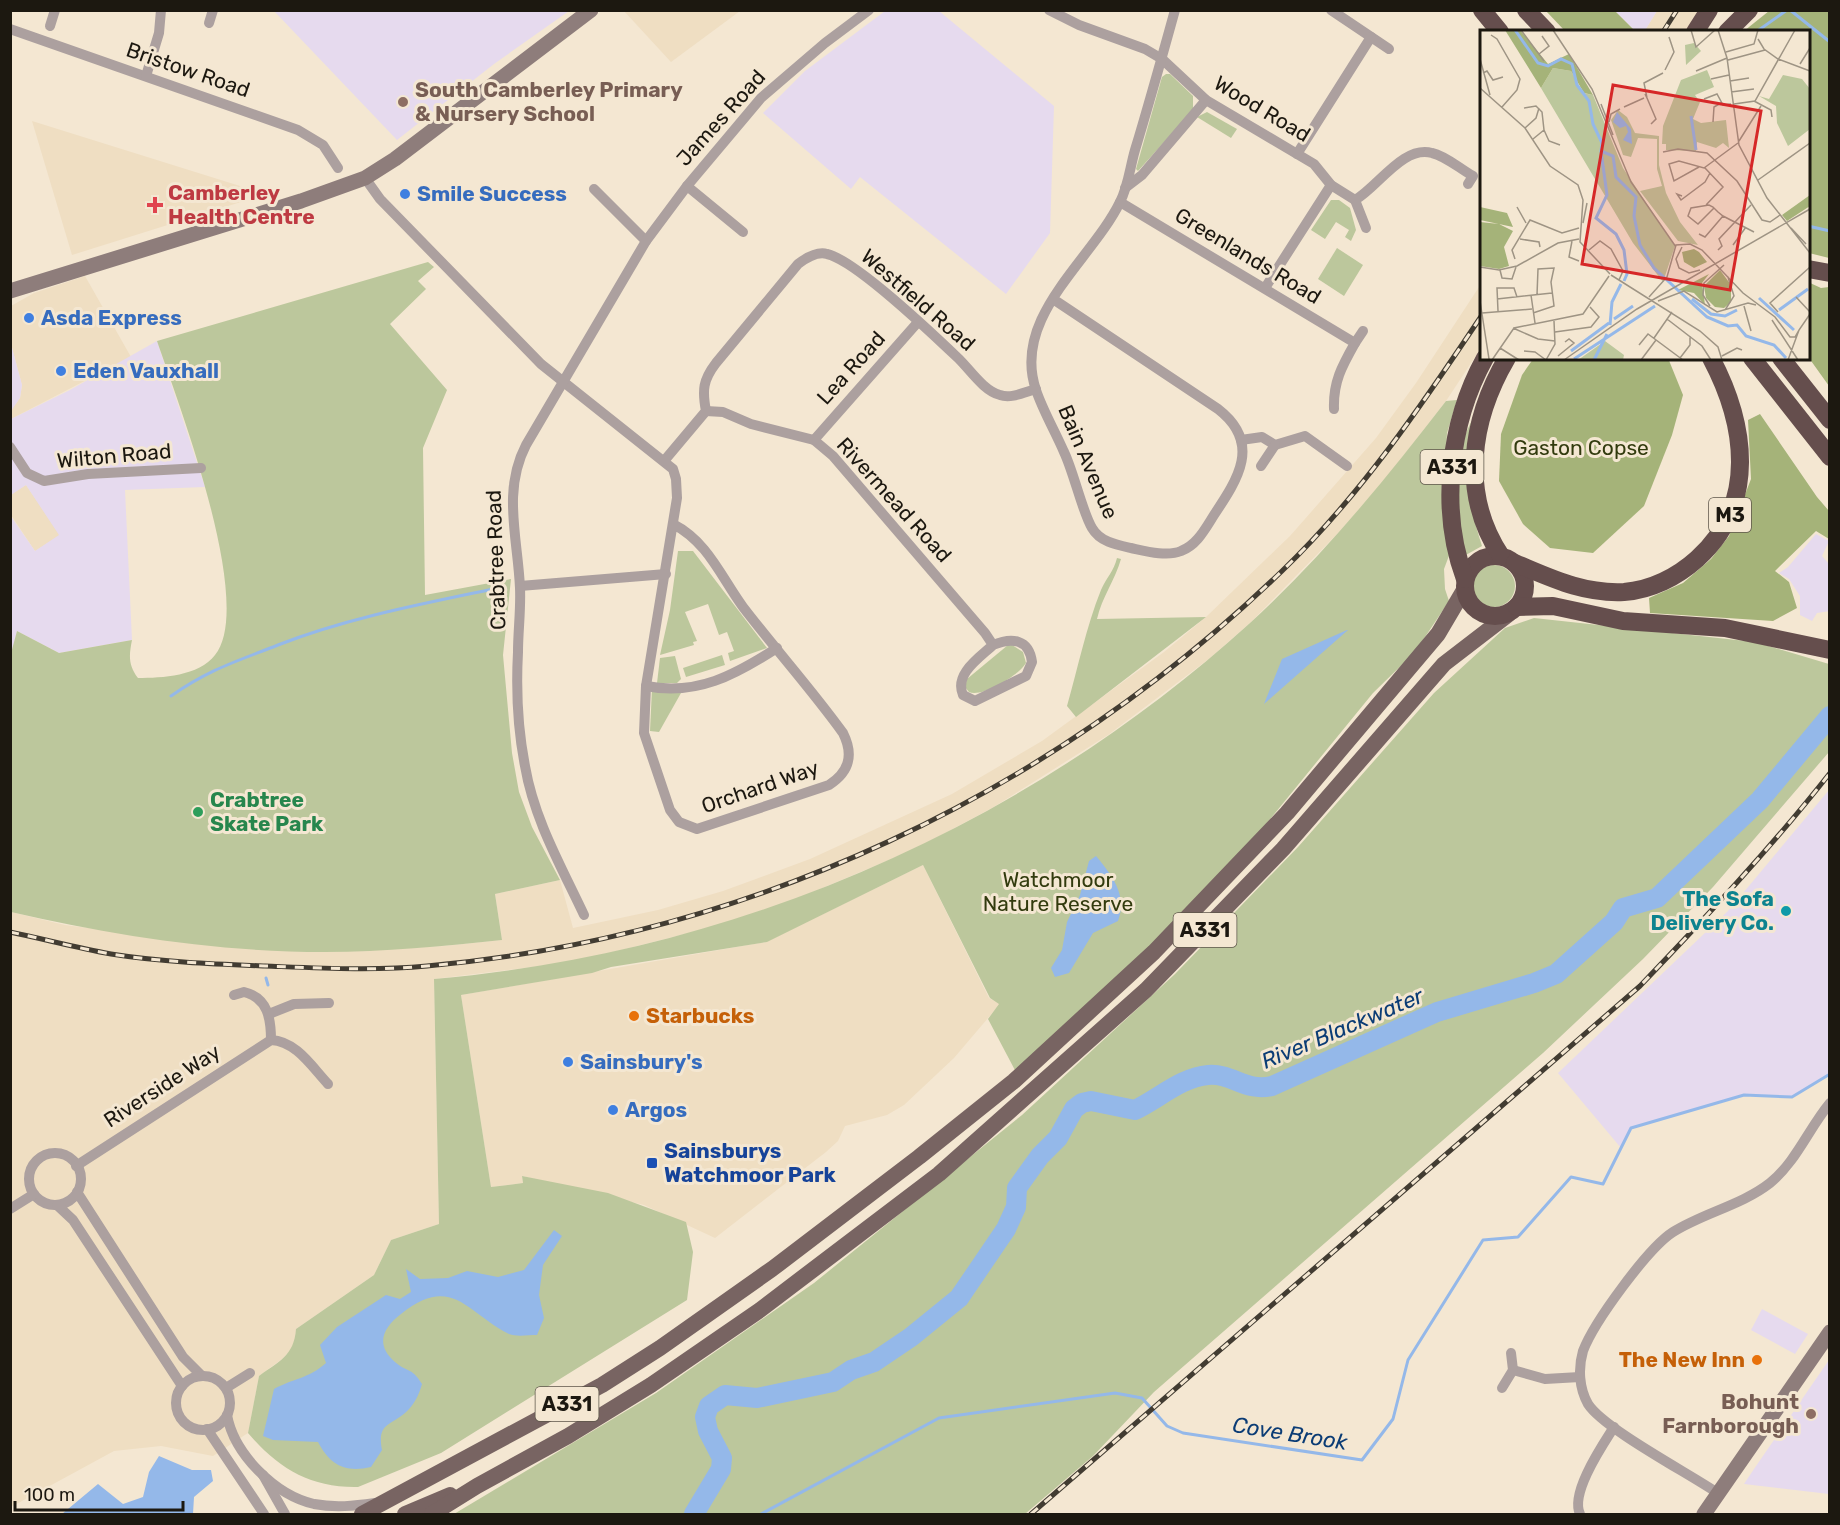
<svg xmlns="http://www.w3.org/2000/svg" width="1840" height="1525" font-family="Rubik,sans-serif">
<style>
.built{fill:#efdec2}
.industrial{fill:#e6daee}
.green{fill:#bcc79c}
.forest{fill:#a5b379}
.water{fill:#94b8e9}
.lines{fill:none;stroke-linecap:round;stroke-linejoin:round}
.stream{stroke:#94b8e9;stroke-width:3}
.river{stroke:#94b8e9;stroke-width:20}
.street{stroke:#aca09f;stroke-width:10}
.secondary{stroke:#8e7d7b;stroke-width:15}
.primary{stroke:#786462;stroke-width:16}
.highway{stroke:#654e4d;stroke-width:18}
.rail-casing{stroke:#423c32;stroke-width:5}
.rail{stroke:#f4e7d2;stroke-width:3;stroke-dasharray:9;stroke-linecap:butt}
.education-dot{fill:#8d6e63;stroke:#f4e7d2;stroke-width:2}
.shop-dot{fill:#3f7fe0;stroke:#f4e7d2;stroke-width:2}
.health-dot{fill:#e0444e;stroke:#f4e7d2;stroke-width:2}
.leisure-dot{fill:#2e9e5b;stroke:#f4e7d2;stroke-width:2}
.culture-dot{fill:#0f9aa8;stroke:#f4e7d2;stroke-width:2}
.food-dot{fill:#e8710a;stroke:#f4e7d2;stroke-width:2}
.transit-dot{fill:#1a4fb4;stroke:#f4e7d2;stroke-width:2}
.labels{text-anchor:middle;stroke-width:6;stroke-linejoin:round;paint-order:stroke}
.shield{fill:#f4e7d2;stroke:#5d564a;stroke-width:1.5}
.shield-label{font-size:20px;font-weight:bold;fill:#1c1810}
.street-label{font-size:21px;fill:#1c1810;stroke:#f4e7d2}
.education-label{font-size:21px;font-weight:bold;fill:#785e54;stroke:#f4e7d2;text-anchor:start}
.health-label{font-size:21px;font-weight:bold;fill:#be3a42;stroke:#f4e7d2;text-anchor:start}
.shop-label{font-size:21px;font-weight:bold;fill:#366cbe;stroke:#f4e7d2;text-anchor:start}
.park-label{font-size:21px;fill:#323b0e;stroke:#f4e7d2}
.leisure-label{font-size:21px;font-weight:bold;fill:#27864d;stroke:#f4e7d2;text-anchor:start}
.culture-label{font-size:21px;font-weight:bold;fill:#0d838f;stroke:#f4e7d2;text-anchor:end}
.food-label{font-size:21px;font-weight:bold;fill:#c56008;stroke:#f4e7d2;text-anchor:start}
.transit-label{font-size:21px;font-weight:bold;fill:#164399;stroke:#f4e7d2;text-anchor:start}
.water-label{font-size:22px;font-style:italic;fill:#0b3c75;stroke:#f4e7d2}
.inset-river{fill:none;stroke:#94b8e9;stroke-width:3}
.inset-road{fill:none;stroke:#9e9484;stroke-width:1.5}
.view{fill:#d62828;fill-opacity:0.15;stroke:#d62828;stroke-width:3}
.inset-edge{fill:none;stroke:#1c1810;stroke-width:3}
</style>
<rect width="100%" height="100%" fill="#f4e7d2"/>
<g class="built">
<path d="M624,11H740L671,62Z"/>
<path d="M1657,11H1699L1685,31L1644,32Z"/>
<path d="M32,121L266,194L72,255Z"/>
<path d="M85,276L131,357L11,419L10,411L20,398L22,385L11,344V306L34,293Z"/>
<path d="M1481,284V348L1446,401L1384,481L1338,533L1252,621L1210,658L1108,735L992,808L915,849L801,897L721,925L573,962L434,979L439,1224L391,1240L374,1275L296,1329L295,1346L282,1359L259,1376L248,1433L213,1456L161,1446L114,1451L11,1507V912L65,925L246,948L325,952L444,946L502,940L495,894L560,880L573,928L658,910L723,891L810,859L952,794L1042,741L1164,652L1206,617L1290,536L1376,438L1416,383Z"/>
<path d="M26,485L60,535L35,551L11,515L10,495Z"/>
<path d="M923,865L989,998L1000,1004L954,1058L904,1105L887,1115L845,1126L838,1141L826,1152L715,1238L644,1205L522,1176L523,1183L491,1187L461,995L766,942Z"/>
</g>
<g class="industrial">
<path d="M274,11H569L494,64L397,140Z"/>
<path d="M885,11H939L1054,106L1050,233L1006,294L860,177L851,189L763,113L805,71Z"/>
<path d="M1615,11H1657L1644,32L1635,31Z"/>
<path d="M157,341L205,487L125,490L132,640L59,653L17,631L11,657L10,515L35,551L59,535L26,485L11,495V419L70,390Z"/>
<path d="M11,344L22,385L20,398L11,411Z"/>
<path d="M1816,534L1829,541L1822,556L1829,564L1830,611L1817,613L1812,621L1800,615V596L1789,579L1779,573L1788,567Z"/>
<path d="M1829,790V1074L1792,1097L1744,1095L1631,1128L1621,1148L1558,1073L1728,911Z"/>
<path d="M1762,1309L1808,1334L1795,1354L1751,1330Z"/>
<path d="M1829,1360V1494L1744,1484L1754,1469Z"/>
</g>
<g class="green">
<path d="M1166,74H1170L1193,96V110L1138,171L1136,169L1162,77Z"/>
<path d="M1207,112L1237,129L1231,138L1197,117Z"/>
<path d="M1331,200H1339L1350,208L1356,230L1351,241L1345,237L1349,230L1336,222L1325,239L1311,230Z"/>
<path d="M1337,248L1363,265L1344,296L1318,279Z"/>
<path d="M428,262L434,267L418,281L426,289L390,324L447,390L423,448L425,595L511,579L503,655L512,753L519,792L532,827L560,880L495,894L502,940C444,946 384,952 325,952C219,952 114,936 11,912L10,657L17,631L59,653L132,640C129,655 128,665 138,678C162,678 199,676 215,655C256,604 177,400 157,341Z"/>
<path d="M1457,400L1447,433L1445,469L1450,553L1444,569L1445,589L1449,601L1415,652L1373,693L1262,829L1149,950L1017,1074L988,1019L999,1004L990,998L923,865L767,942L611,967L592,973L461,995L491,1187L523,1183L522,1176L608,1193L686,1222L693,1252L687,1300L441,1453L358,1487C310,1488 278,1468 248,1433L259,1376C279,1361 294,1356 296,1329L374,1275L391,1240L439,1224L434,979C735,953 1026,827 1250,623C1323,556 1386,479 1446,401Z"/>
<path d="M1476,414C1468,467 1465,494 1482,546L1464,556C1457,511 1449,453 1476,414Z"/>
<path d="M678,551H693L767,648L730,661L728,653L734,651L727,632L719,635L708,604L685,612L697,641L693,642L694,645L660,655L670,610Z"/>
<path d="M1117,558L1121,559C1115,580 1102,597 1097,619L1206,617L1076,717L1067,706C1078,668 1086,627 1101,590C1106,578 1114,571 1117,558Z"/>
<circle cx="1494" cy="586" r="21"/>
<path d="M1534,618L1755,642L1829,664V752L1713,887L1643,959L1543,1053L1154,1392L1093,1456L1025,1514H454L656,1393L814,1283L1022,1115L1175,974L1298,847L1434,693L1505,628Z"/>
<path d="M1008,645H1012L1023,652L1026,663C1019,675 982,698 969,692L965,687L967,679Z"/>
<path d="M722,655L725,665L686,677L683,668Z"/>
<path d="M675,656L681,679L677,683H657L660,658Z"/>
<path d="M652,689L681,693L659,732L650,731Z"/>
</g>
<g class="forest">
<path d="M1546,11H1615L1635,31H1565Z"/>
<path d="M1769,11H1829V258L1809,253L1808,32L1744,31Z"/>
<path d="M1808,282L1821,288L1829,287V386L1809,358Z"/>
<path d="M1668,358L1683,395L1672,435L1644,506L1593,553L1550,548L1523,524L1499,481L1501,434L1522,375L1533,359Z"/>
<path d="M1760,414L1817,497L1829,511V539L1816,531L1775,571L1789,582L1797,608L1773,621L1650,613L1649,598L1683,583L1711,559L1729,536L1751,479L1748,420Z"/>
</g>
<g class="water">
<path d="M1347,630H1348L1264,704L1282,659Z"/>
<path d="M1096,856C1112,875 1128,896 1118,921L1093,933L1069,973L1055,977L1051,968L1062,950L1067,922L1080,895L1089,861Z"/>
<path d="M554,1230L562,1236L543,1265L539,1295L544,1318L537,1335C529,1335 516,1337 509,1334C467,1313 452,1273 401,1314C384,1327 374,1344 395,1362C407,1373 411,1366 422,1384C419,1395 414,1405 405,1413C389,1426 377,1424 382,1450L371,1467C345,1473 330,1465 318,1442L273,1440L263,1436L274,1389C294,1378 308,1379 326,1363L320,1345L337,1327L386,1295L400,1299L411,1292L406,1269L420,1279L448,1278L467,1271L498,1277L524,1270Z"/>
<path d="M159,1456L192,1470H211L213,1481L194,1497L193,1514H62L98,1484L123,1504L143,1497L149,1472Z"/>
</g>
<g class="lines">
<g class="stream">
<path d="M1790,10L1830,42"/>
<path d="M1756,32L1787,10"/>
<path d="M1808,226L1830,231"/>
<path d="M171,696C210,669 235,662 278,645C350,617 427,603 503,587"/>
<path d="M266,978L268,985"/>
<path d="M761,1514L939,1418L1115,1393L1142,1398L1167,1426L1183,1433L1362,1460L1393,1419L1408,1360L1483,1240L1518,1237L1571,1177L1603,1184L1631,1128L1744,1095L1792,1097L1830,1074"/>
</g>
<path class="river" d="M694,1514L721,1469L722,1458L708,1431L705,1417L709,1406L725,1395L757,1398L833,1382L851,1370L874,1362L911,1337L959,1298L1006,1229L1016,1207L1017,1188L1040,1156L1058,1138L1074,1109L1082,1103L1091,1101L1135,1110C1158,1099 1182,1077 1208,1075C1233,1073 1244,1092 1272,1086L1437,1012L1534,983L1556,974L1614,922L1623,908L1657,898L1760,800L1830,716"/>
<g class="street">
<path d="M1049,10L1079,25L1145,49L1162,59L1206,100L1314,164L1331,185L1355,200C1378,187 1403,145 1432,153C1446,156 1460,169 1473,176L1468,184"/>
<path d="M1331,10L1389,49"/>
<path d="M209,23L213,10"/>
<path d="M50,26L55,10"/>
<path d="M10,29L298,130L323,145L338,168"/>
<path d="M146,76L159,33L161,10"/>
<path d="M1297,154L1371,37"/>
<path d="M365,178L380,199L541,364L673,469L676,479L677,498L646,686L644,733L670,810L679,822L697,829L829,785C849,772 854,755 843,733C812,690 776,650 743,607C721,577 708,542 673,524"/>
<path d="M687,186L743,232"/>
<path d="M1125,188L1142,175L1206,100"/>
<path d="M594,189L646,241"/>
<path d="M1355,200L1366,228"/>
<path d="M1120,202L1355,343C1342,366 1333,382 1334,409"/>
<path d="M1265,288L1331,185"/>
<path d="M1053,299L1218,409C1262,443 1238,479 1214,515C1205,529 1197,545 1181,551C1167,557 1145,551 1131,548C1117,545 1100,542 1092,528C1082,511 1074,473 1064,452C1055,431 1043,411 1036,390C1011,317 1092,260 1120,202C1128,187 1130,167 1135,150C1149,104 1162,57 1175,10"/>
<path d="M1355,343L1363,331"/>
<path d="M706,411L723,412L751,424L814,440L833,456L985,633L993,645C1012,637 1029,639 1032,662L1026,676L975,701L963,695C954,674 979,658 993,645"/>
<path d="M814,440L918,322"/>
<path d="M1241,440L1262,437L1275,445L1305,436L1347,466"/>
<path d="M10,447L27,473L44,481L88,474L201,468"/>
<path d="M664,461L706,411C702,390 703,380 716,363L798,264C806,258 817,251 827,254C855,260 936,337 959,359C971,371 984,391 1000,395C1011,399 1025,392 1036,389"/>
<path d="M1261,466L1275,445"/>
<path d="M520,586L666,574"/>
<path d="M646,686C697,696 735,675 777,648"/>
<path d="M584,915C561,866 534,819 525,766C518,730 516,689 518,652C518,631 521,610 520,588C518,539 502,491 526,445L646,241L687,186L761,98L825,43L869,10"/>
<path d="M234,995L244,992C268,998 271,1019 271,1040"/>
<path d="M269,1014L294,1004L329,1003"/>
<circle cx="55" cy="1179" r="26"/>
<path d="M76,1166L271,1040C296,1041 312,1067 328,1084"/>
<path d="M77,1192L183,1357L202,1376"/>
<path d="M57,1205L73,1220L182,1386"/>
<path d="M10,1209L34,1194"/>
<path d="M1513,1370L1545,1379L1580,1377"/>
<circle cx="203" cy="1403" r="27"/>
<path d="M226,1388L250,1373"/>
<path d="M1502,1388L1513,1370L1511,1353"/>
<path d="M227,1415C234,1454 275,1495 314,1504C335,1508 354,1506 375,1503"/>
<path d="M207,1429L264,1514"/>
<path d="M263,1475L285,1514"/>
<path d="M1719,1494C1690,1474 1604,1429 1588,1404C1579,1388 1578,1368 1583,1351C1594,1322 1648,1248 1673,1232C1703,1213 1742,1205 1770,1183C1796,1162 1809,1128 1830,1103"/>
<path d="M1580,1514C1570,1493 1602,1446 1614,1427"/>
</g>
<g class="secondary">
<path d="M10,291L301,201L365,178L395,159L591,10"/>
<path d="M1704,1514L1830,1332"/>
</g>
<g class="primary">
<path d="M362,1514L602,1385L660,1348L772,1269L919,1157L1014,1081L1154,952L1287,813L1438,634L1464,590"/>
<path d="M405,1514L450,1495"/>
<path d="M432,1514L477,1486L568,1436L651,1385L760,1310L939,1174L1146,990L1283,849L1444,664L1509,614"/>
</g>
<g class="highway">
<path d="M1482,10L1500,32"/>
<path d="M1526,10L1547,32"/>
<path d="M1695,32L1709,10"/>
<path d="M1727,32L1749,10"/>
<path d="M1808,269L1830,273"/>
<path d="M1752,358L1830,457"/>
<path d="M1781,358L1830,420"/>
<circle cx="1495" cy="586" r="30"/>
<path d="M1501,556C1460,494 1470,421 1507,358"/>
<path d="M1515,563C1551,578 1583,594 1624,592C1651,590 1677,577 1697,559C1758,504 1746,424 1711,358"/>
<path d="M1465,579C1439,510 1449,423 1485,358"/>
<path d="M1517,607L1553,606L1623,621L1725,628L1830,650"/>
</g>
<defs>
<g id="rail">
<path d="M1663,32L1677,10"/>
<path d="M10,932C44,939 77,948 111,954C161,962 214,964 265,966C318,968 374,971 427,966C749,937 1050,795 1282,571C1360,496 1422,405 1482,315"/>
<path d="M1031,1514L1640,986C1706,917 1771,848 1830,773"/>
</g>
</defs>
<use href="#rail" class="rail-casing"/>
<use href="#rail" class="rail"/>
</g>
<g class="education-dot">
<circle cx="403" cy="102" r="6"/>
<circle cx="1811" cy="1414" r="6"/>
</g>
<g class="shop-dot">
<circle cx="405" cy="194" r="6"/>
<circle cx="29" cy="318" r="6"/>
<circle cx="61" cy="371" r="6"/>
<circle cx="568" cy="1062" r="6"/>
<circle cx="613" cy="1110" r="6"/>
</g>
<path class="health-dot" d="M152 196h6v6h6v6h-6v6h-6v-6h-6v-6h6z"/>
<circle class="leisure-dot" cx="198" cy="812" r="6"/>
<circle class="culture-dot" cx="1786" cy="911" r="6"/>
<g class="food-dot">
<circle cx="634" cy="1016" r="6"/>
<circle cx="1757" cy="1360" r="6"/>
</g>
<rect class="transit-dot" x="646" y="1157" width="12" height="12" rx="3"/>
<g class="labels">
<g class="shield">
<rect x="1420.5" y="450" width="63" height="34" rx="4.5"/>
<rect x="1709" y="498" width="42" height="34" rx="4.5"/>
<rect x="1173.5" y="913" width="63" height="34" rx="4.5"/>
<rect x="535.5" y="1387" width="63" height="34" rx="4.5"/>
</g>
<g class="shield-label">
<text x="1452" y="474">A331</text>
<text x="1730" y="522">M3</text>
<text x="1205" y="937">A331</text>
<text x="567" y="1411">A331</text>
</g>
<g class="street-label">
<text transform="translate(188 70) rotate(19)" y="7">Bristow Road</text>
<text transform="translate(1262 109) rotate(31)" y="7">Wood Road</text>
<text transform="translate(721 118) rotate(-48)" y="7">James Road</text>
<text transform="translate(1248 256) rotate(31)" y="7">Greenlands Road</text>
<text transform="translate(918 300) rotate(41)" y="7">Westfield Road</text>
<text transform="translate(851 368) rotate(-48)" y="7">Lea Road</text>
<text transform="translate(114 456) rotate(-5)" y="7">Wilton Road</text>
<text transform="translate(1088 462) rotate(67)" y="7">Bain Avenue</text>
<text transform="translate(894 500) rotate(48)" y="7">Rivermead Road</text>
<text transform="translate(496 560) rotate(-92)" y="7">Crabtree Road</text>
<text transform="translate(760 787) rotate(-19)" y="7">Orchard Way</text>
<text transform="translate(162 1086) rotate(-33)" y="7">Riverside Way</text>
</g>
<g class="education-label">
<text x="415" y="97">South Camberley Primary<tspan x="415" dy="24">&amp; Nursery School</tspan></text>
<text x="1799" y="1409" text-anchor="end">Bohunt<tspan x="1799" dy="24">Farnborough</tspan></text>
</g>
<g class="health-label">
<text x="168" y="200">Camberley<tspan x="168" dy="24">Health Centre</tspan></text>
</g>
<g class="shop-label">
<text x="417" y="201">Smile Success</text>
<text x="41" y="325">Asda Express</text>
<text x="73" y="378">Eden Vauxhall</text>
<text x="580" y="1069">Sainsbury's</text>
<text x="625" y="1117">Argos</text>
</g>
<g class="park-label">
<text x="1581" y="455">Gaston Copse</text>
<text x="1058" y="887">Watchmoor<tspan x="1058" dy="24">Nature Reserve</tspan></text>
</g>
<g class="leisure-label">
<text x="210" y="807">Crabtree<tspan x="210" dy="24">Skate Park</tspan></text>
</g>
<g class="culture-label">
<text x="1774" y="906">The Sofa<tspan x="1774" dy="24">Delivery Co.</tspan></text>
</g>
<g class="food-label">
<text x="646" y="1023">Starbucks</text>
<text x="1745" y="1367" text-anchor="end">The New Inn</text>
</g>
<g class="transit-label">
<text x="664" y="1158">Sainsburys<tspan x="664" dy="24">Watchmoor Park</tspan></text>
</g>
<g class="water-label">
<text transform="translate(1342 1028) rotate(-23)" y="8">River Blackwater</text>
<text transform="translate(1290 1433) rotate(9)" y="8">Cove Brook</text>
</g>
</g>
<g transform="translate(1480 30)">
<rect width="330" height="330" fill="#f4e7d2"/>
<path d="M214,13L221,21L206,35L205,15ZM73,38L91,41L103,63L113,65L143,138L195,216L183,252L153,213L61,58ZM227,40L234,57L215,65L220,72L213,89L221,93L246,90L249,118L243,113L236,118L217,112L216,121L186,120V114H182L183,96L201,50ZM303,45L322,49L330,59V99L308,116L297,93L296,76L279,66L289,69ZM138,80L147,87L155,103L179,106V135L186,163L200,192L218,215L198,211L160,161L182,156L177,139V109L158,108L151,127L143,125L131,90ZM125,311L144,325L143,330H98Z" fill="#bcc79c"/>
<path d="M25,0H40L68,34L89,24L113,65L104,63L91,41L73,38L61,58ZM330,165V176L307,191L302,185ZM0,177L27,183L33,197L0,190ZM0,192L19,194L33,201L24,217L29,236L19,239L0,236ZM214,219L219,222L227,232L214,238L204,232L202,222ZM240,240L251,255V272L244,278L235,277L226,268L224,256ZM229,244L222,253L225,275L214,263L198,260Z" fill="#a5b379"/>
<path d="M137,82L151,99L152,114L143,110L148,102L146,96L140,98L133,92Z" fill="#94b8e9"/>
<path class="inset-river" d="M35,0L58,33L68,36L81,29L92,34L97,55L109,71L113,94L122,113L121,121L133,126L136,147L156,167L154,186L160,215L174,238L227,287L248,296L257,295L266,306L294,315L306,328M211,86L216,120M121,121L127,165L116,188L136,204L144,220L147,244L144,251M279,268L314,300M212,269L231,284L245,286L257,280M299,280L328,259M134,289L153,276M130,295L132,272L141,254M91,321L129,293M94,329L175,276M114,330L127,304"/>
<path class="inset-road" d="M41,0L64,31M73,0L112,59L151,152L196,217M211,0L216,17L235,0M238,0L247,28L259,115L287,168L330,223M11,5L17,9L40,49L37,60L22,77M278,9L284,19L298,29L330,41M246,22L274,14L278,0M59,24L69,16L62,6M0,29L10,65M248,30L285,20M320,34L330,18M185,40L194,22L189,7M216,41L247,28M3,43L7,41L13,50L23,47M231,49L249,45M250,51L269,48M0,58L45,98L70,136L98,155L103,170L100,212L130,244M251,62L274,59M165,64L167,68L164,53L183,43M167,68L176,89L171,94M224,69L237,64L243,75L251,74M274,71L291,80L292,87M121,74L133,105M254,74L275,71L315,0M144,77L164,68M44,78L56,76L62,82L64,100L53,109M129,92L131,84L140,79M233,92L234,77L241,73M45,98L56,88L59,78M64,100L69,111L80,115M259,111L281,76M183,122L198,119L227,123L257,151L282,190L290,192L300,185M219,137L194,151L189,134L199,131L224,138L258,113M225,138L243,157L226,175M278,150L330,113M202,166L197,164L201,170L225,152L230,143M37,177L46,193M234,178L218,194L208,186L211,178L229,175L233,177L238,182L243,186L274,202M103,193L107,173M311,198L326,214M219,204L225,207L243,186M40,209L59,212L60,217M92,211L89,227L99,231M253,215L266,197M202,217L196,229L199,238L209,243L220,240M109,220L120,211L131,219L143,241L139,250M238,220L242,216L239,209L271,175M35,229L32,220L50,190L82,203L99,198M0,237L19,240L37,236L78,213L99,209M20,240L22,248L32,249L36,237M131,245L220,301L238,317L242,330M51,265L55,293M169,267L187,247L196,215L210,214L222,220L263,263L295,287L310,307H315L319,300M316,267L330,282M17,269L72,263M0,271L9,329M178,271L204,261L237,282L268,273L276,275M230,276L223,265L224,253L244,235M264,276L271,301M245,280L254,266L248,247M18,281L17,258H34L37,267M298,282L290,273L330,237M2,283L52,279M53,283L74,276L71,252L74,238L58,239L57,265M187,289L222,316L231,330M292,290L318,330M33,298L58,309L75,311M75,302L111,297L119,287L110,277M174,308L192,282M159,315L168,304L203,330M20,318L39,330M44,321L55,322L66,330M78,326L94,313L89,309L85,312M242,326L257,318L262,320M200,328L210,315V306M12,330L34,298L103,284L129,246M66,330L75,314L74,291M84,330L157,279L330,179M161,330L176,310M308,330L319,300L330,284"/>
<path class="view" d="M133,55L281,81L250,260L102,234Z"/>
<rect width="330" height="330" class="inset-edge"/>
</g>
<rect width="1840" height="1525" fill="none" stroke="#1c1810" stroke-width="24"/>
<path d="M15 1501v9h168v-9" fill="none" stroke="#1c1810" stroke-width="3"/>
<text x="24" y="1501" font-size="18" fill="#1c1810" stroke="#f4e7d2" stroke-width="4.5" paint-order="stroke">100 m</text>
</svg>
